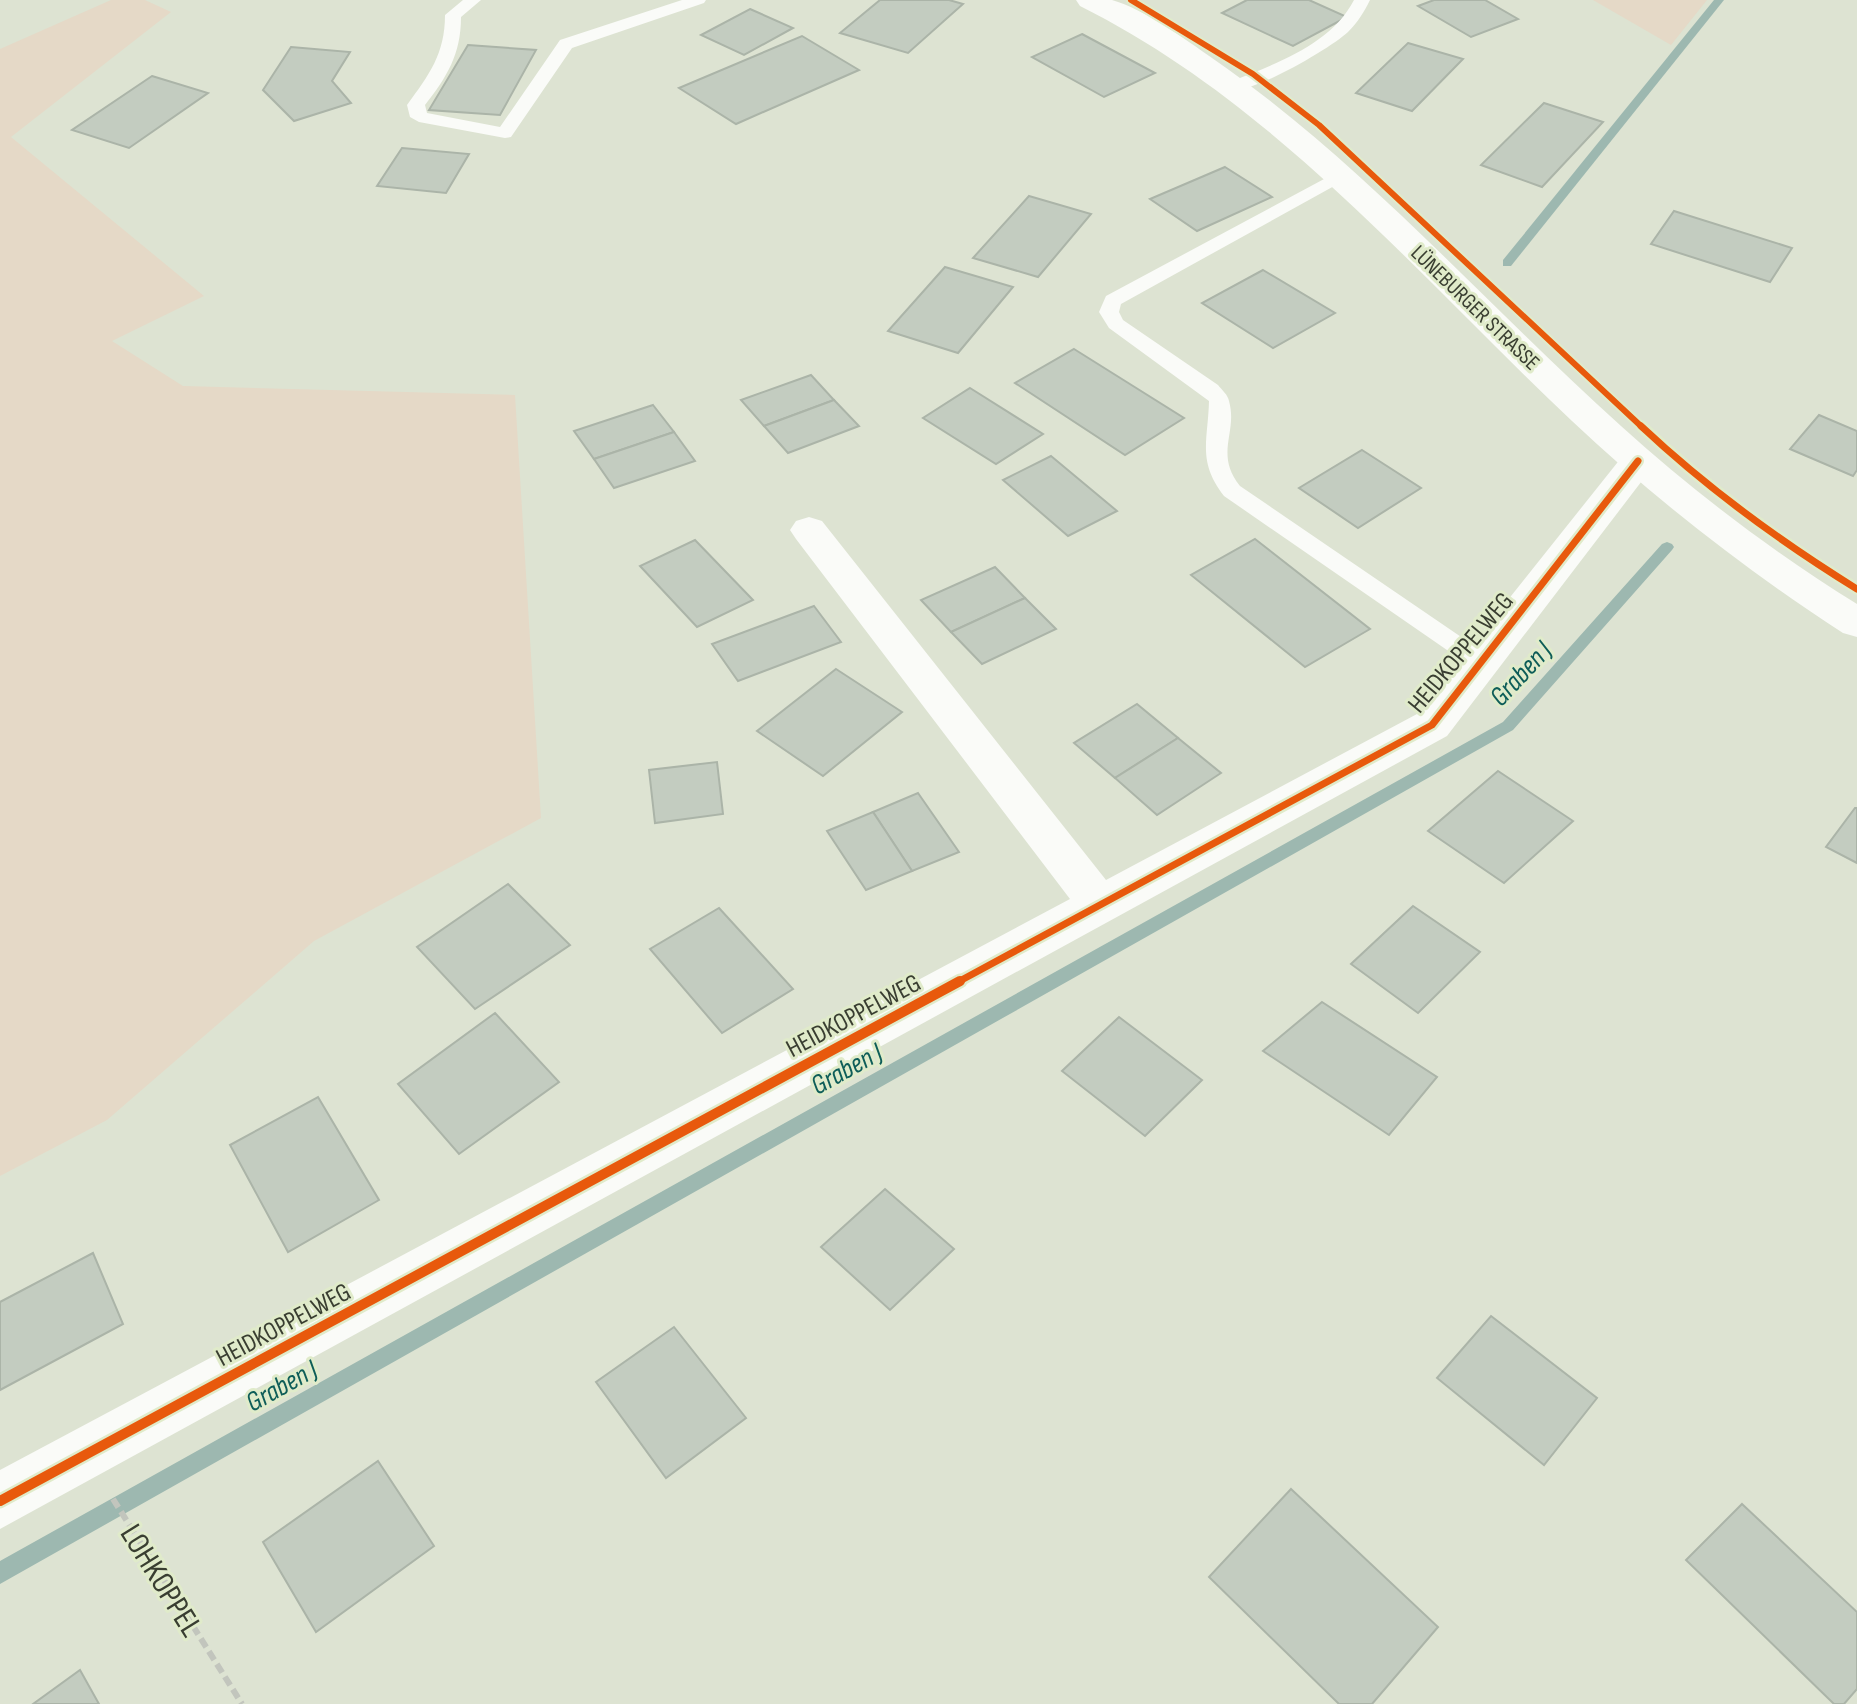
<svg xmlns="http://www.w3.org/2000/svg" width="1857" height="1704" font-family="'Sofia Sans Condensed',sans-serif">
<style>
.green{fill:#e5d9c7}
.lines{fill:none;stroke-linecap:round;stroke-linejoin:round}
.stream{fill:#9db8b0;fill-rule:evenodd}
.building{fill:#c3ccc0;stroke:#abb4a8;stroke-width:2}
.path{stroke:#c2c5bd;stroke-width:6;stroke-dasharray:10 5;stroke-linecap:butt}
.service{fill:#fafbf8;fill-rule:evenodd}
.minor{fill:#fafbf8;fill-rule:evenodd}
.secondary{fill:#fafbf8;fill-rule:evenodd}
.cycleway-far2-casing{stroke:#e0ebca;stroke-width:10}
.cycleway-far1-casing{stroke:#e0ebca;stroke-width:12}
.cycleway-casing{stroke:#e0ebca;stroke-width:15}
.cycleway-far2{stroke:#e8590c;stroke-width:6}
.cycleway-far1{stroke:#e8590c;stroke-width:7}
.cycleway{stroke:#e8590c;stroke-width:10}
.labels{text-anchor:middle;stroke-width:6;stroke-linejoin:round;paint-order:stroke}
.far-street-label{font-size:22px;fill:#393e31;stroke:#e0ebca}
.street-label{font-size:26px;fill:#393e31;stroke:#e0ebca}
.water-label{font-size:28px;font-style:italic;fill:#0e5d58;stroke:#e0ebca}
.near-street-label{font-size:32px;fill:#393e31;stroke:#e0ebca}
</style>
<rect width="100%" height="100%" fill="#dde3d2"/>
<g class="green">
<path d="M111,0H145L171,12L11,137L204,296L112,341L183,386L515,395L541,818L314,941L107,1120L0,1176V49Z"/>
<path d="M1593,0H1707L1671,45Z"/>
</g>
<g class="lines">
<g class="stream">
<path d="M1714,0H1724L1511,266H1503V260Z"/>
<path d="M1667,542L1672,544L1674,547L1672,550L1513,730L0,1584V1561L1503,722L1662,544Z"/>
</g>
</g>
<g class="building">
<path d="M880,0H949L963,4L908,53L840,33Z"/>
<path d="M1247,0H1309L1347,17L1293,46L1222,13Z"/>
<path d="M1434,0H1485L1518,19L1471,37L1418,6Z"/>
<path d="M750,9L793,28L744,55L701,35Z"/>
<path d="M1082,34L1155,73L1104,97L1032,57Z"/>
<path d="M802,36L859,70L736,124L679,88Z"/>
<path d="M1408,43L1463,59L1412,111L1356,93Z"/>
<path d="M468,45L536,50L500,115L429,110Z"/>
<path d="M291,47L350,52L332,81L351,103L294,121L263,90Z"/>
<path d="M152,76L208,93L129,148L72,130Z"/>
<path d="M1544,103L1603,122L1542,187L1481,165Z"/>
<path d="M402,148L469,154L446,193L377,186Z"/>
<path d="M1225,167L1272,197L1197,231L1150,199Z"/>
<path d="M1029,196L1091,214L1038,277L973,258Z"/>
<path d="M1674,211L1792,248L1770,282L1651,244Z"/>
<path d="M945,267L1013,287L958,353L888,331Z"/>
<path d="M1263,270L1335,313L1273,348L1202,303Z"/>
<path d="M1074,349L1184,418L1125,455L1015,383Z"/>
<path d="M811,375L834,400L764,426L741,400Z"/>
<path d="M970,388L1043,434L996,464L923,418Z"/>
<path d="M834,400L859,426L788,453L764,426Z"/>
<path d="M653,405L674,432L594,459L574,431Z"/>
<path d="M1819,415L1857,431V470L1853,476L1790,449Z"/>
<path d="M674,432L695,461L614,488L594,459Z"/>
<path d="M1362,450L1421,488L1358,528L1299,488Z"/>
<path d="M1051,456L1117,511L1068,536L1003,480Z"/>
<path d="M1255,539L1370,629L1305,667L1191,575Z"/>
<path d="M695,540L753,600L697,627L640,566Z"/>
<path d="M995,567L1025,598L951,632L921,600Z"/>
<path d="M1025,598L1056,629L982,664L951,632Z"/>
<path d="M814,606L841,642L738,681L712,644Z"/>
<path d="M836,669L902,712L823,776L757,731Z"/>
<path d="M1137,704L1178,738L1115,778L1074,743Z"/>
<path d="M1178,738L1221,773L1157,815L1115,778Z"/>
<path d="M717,762L723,814L655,823L649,770Z"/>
<path d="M1498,771L1573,821L1504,883L1428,831Z"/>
<path d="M918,793L959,852L912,871L873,812Z"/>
<path d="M1855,808H1857V863L1826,847Z"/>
<path d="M873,812L912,871L866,890L827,831Z"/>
<path d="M508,884L570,945L475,1009L417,947Z"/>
<path d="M1413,906L1480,952L1418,1013L1351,964Z"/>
<path d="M719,908L793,989L722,1033L650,949Z"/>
<path d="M1322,1002L1437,1077L1389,1135L1263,1051Z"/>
<path d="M495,1013L559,1082L459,1154L398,1084Z"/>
<path d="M1119,1017L1202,1080L1145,1136L1062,1071Z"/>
<path d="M318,1097L379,1200L288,1252L230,1145Z"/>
<path d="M885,1189L954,1249L890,1310L821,1247Z"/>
<path d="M93,1253L123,1324L0,1390V1302Z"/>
<path d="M1491,1316L1597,1398L1544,1465L1437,1378Z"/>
<path d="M674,1327L746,1418L666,1478L596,1382Z"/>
<path d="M378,1461L434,1546L316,1632L263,1542Z"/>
<path d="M1291,1489L1438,1627L1372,1704H1339L1209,1577Z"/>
<path d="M1742,1504L1857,1612V1689L1844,1704H1834L1686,1560Z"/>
<path d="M80,1670L99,1704H33Z"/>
</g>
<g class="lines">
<path class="path" d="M113,1499L242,1704"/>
<g class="service">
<path d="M463,0H481L461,17C461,54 447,77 425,105L427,113L500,127L560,40L682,0H706L704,3L572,48L511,137L505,138L419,122L410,117L407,105C429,75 445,54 445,15Z"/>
<path d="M1354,0H1370C1364,12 1358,22 1348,32C1331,48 1251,95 1229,90L1226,86L1229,82C1273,65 1331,45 1354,0Z"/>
<path d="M1339,171L1345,172L1348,176L1345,180L1121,304L1119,312L1123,320L1218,385C1222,390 1228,395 1229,401C1238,433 1214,453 1240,486L1489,656L1493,662L1489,668L1481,670L1473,668L1224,496C1197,461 1208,441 1209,401L1109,328L1099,312L1106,296Z"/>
</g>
<path class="minor" d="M1638,449L1651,453L1656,461L1651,469L1447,736L0,1529V1470L1070,899L796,539L790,530L796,521L809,517L822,521L1106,880L1417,714L1625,453Z"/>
<path class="secondary" d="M1076,0C1087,0 1102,0 1112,0C1144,9 1185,39 1212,58C1363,162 1485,304 1621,426C1694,492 1773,552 1857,604V637L1843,633C1746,570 1656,500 1572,421C1415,273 1276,104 1080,6Z"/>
<defs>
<path id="cycleway-far2" d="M1131,0L1253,74L1319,125L1643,428"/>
<g id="cycleway-far1">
<path d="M1641,426C1706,487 1781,542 1857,589"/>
<path d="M956,983L1432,725L1638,461"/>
</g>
<path id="cycleway" d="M0,1501L960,981"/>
</defs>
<use href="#cycleway-far2" class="cycleway-far2-casing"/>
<use href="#cycleway-far1" class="cycleway-far1-casing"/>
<use href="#cycleway" class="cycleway-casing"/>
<use href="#cycleway-far2" class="cycleway-far2"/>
<use href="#cycleway-far1" class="cycleway-far1"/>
<use href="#cycleway" class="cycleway"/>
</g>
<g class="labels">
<g class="far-street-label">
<text transform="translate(1476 307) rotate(44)" y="8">LÜNEBURGER STRASSE</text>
</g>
<g class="street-label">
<text transform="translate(1460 652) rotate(-50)" y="9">HEIDKOPPELWEG</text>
<text transform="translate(853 1015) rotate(-28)" y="9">HEIDKOPPELWEG</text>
<text transform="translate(283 1324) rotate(-28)" y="9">HEIDKOPPELWEG</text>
</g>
<g class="water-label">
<text transform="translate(1520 673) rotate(-47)" y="10">Graben J</text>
<text transform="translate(846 1068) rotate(-29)" y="10">Graben J</text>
<text transform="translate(281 1385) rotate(-29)" y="10">Graben J</text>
</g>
<g class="near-street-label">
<text transform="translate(162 1580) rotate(58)" y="11">LOHKOPPEL</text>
</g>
</g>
</svg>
